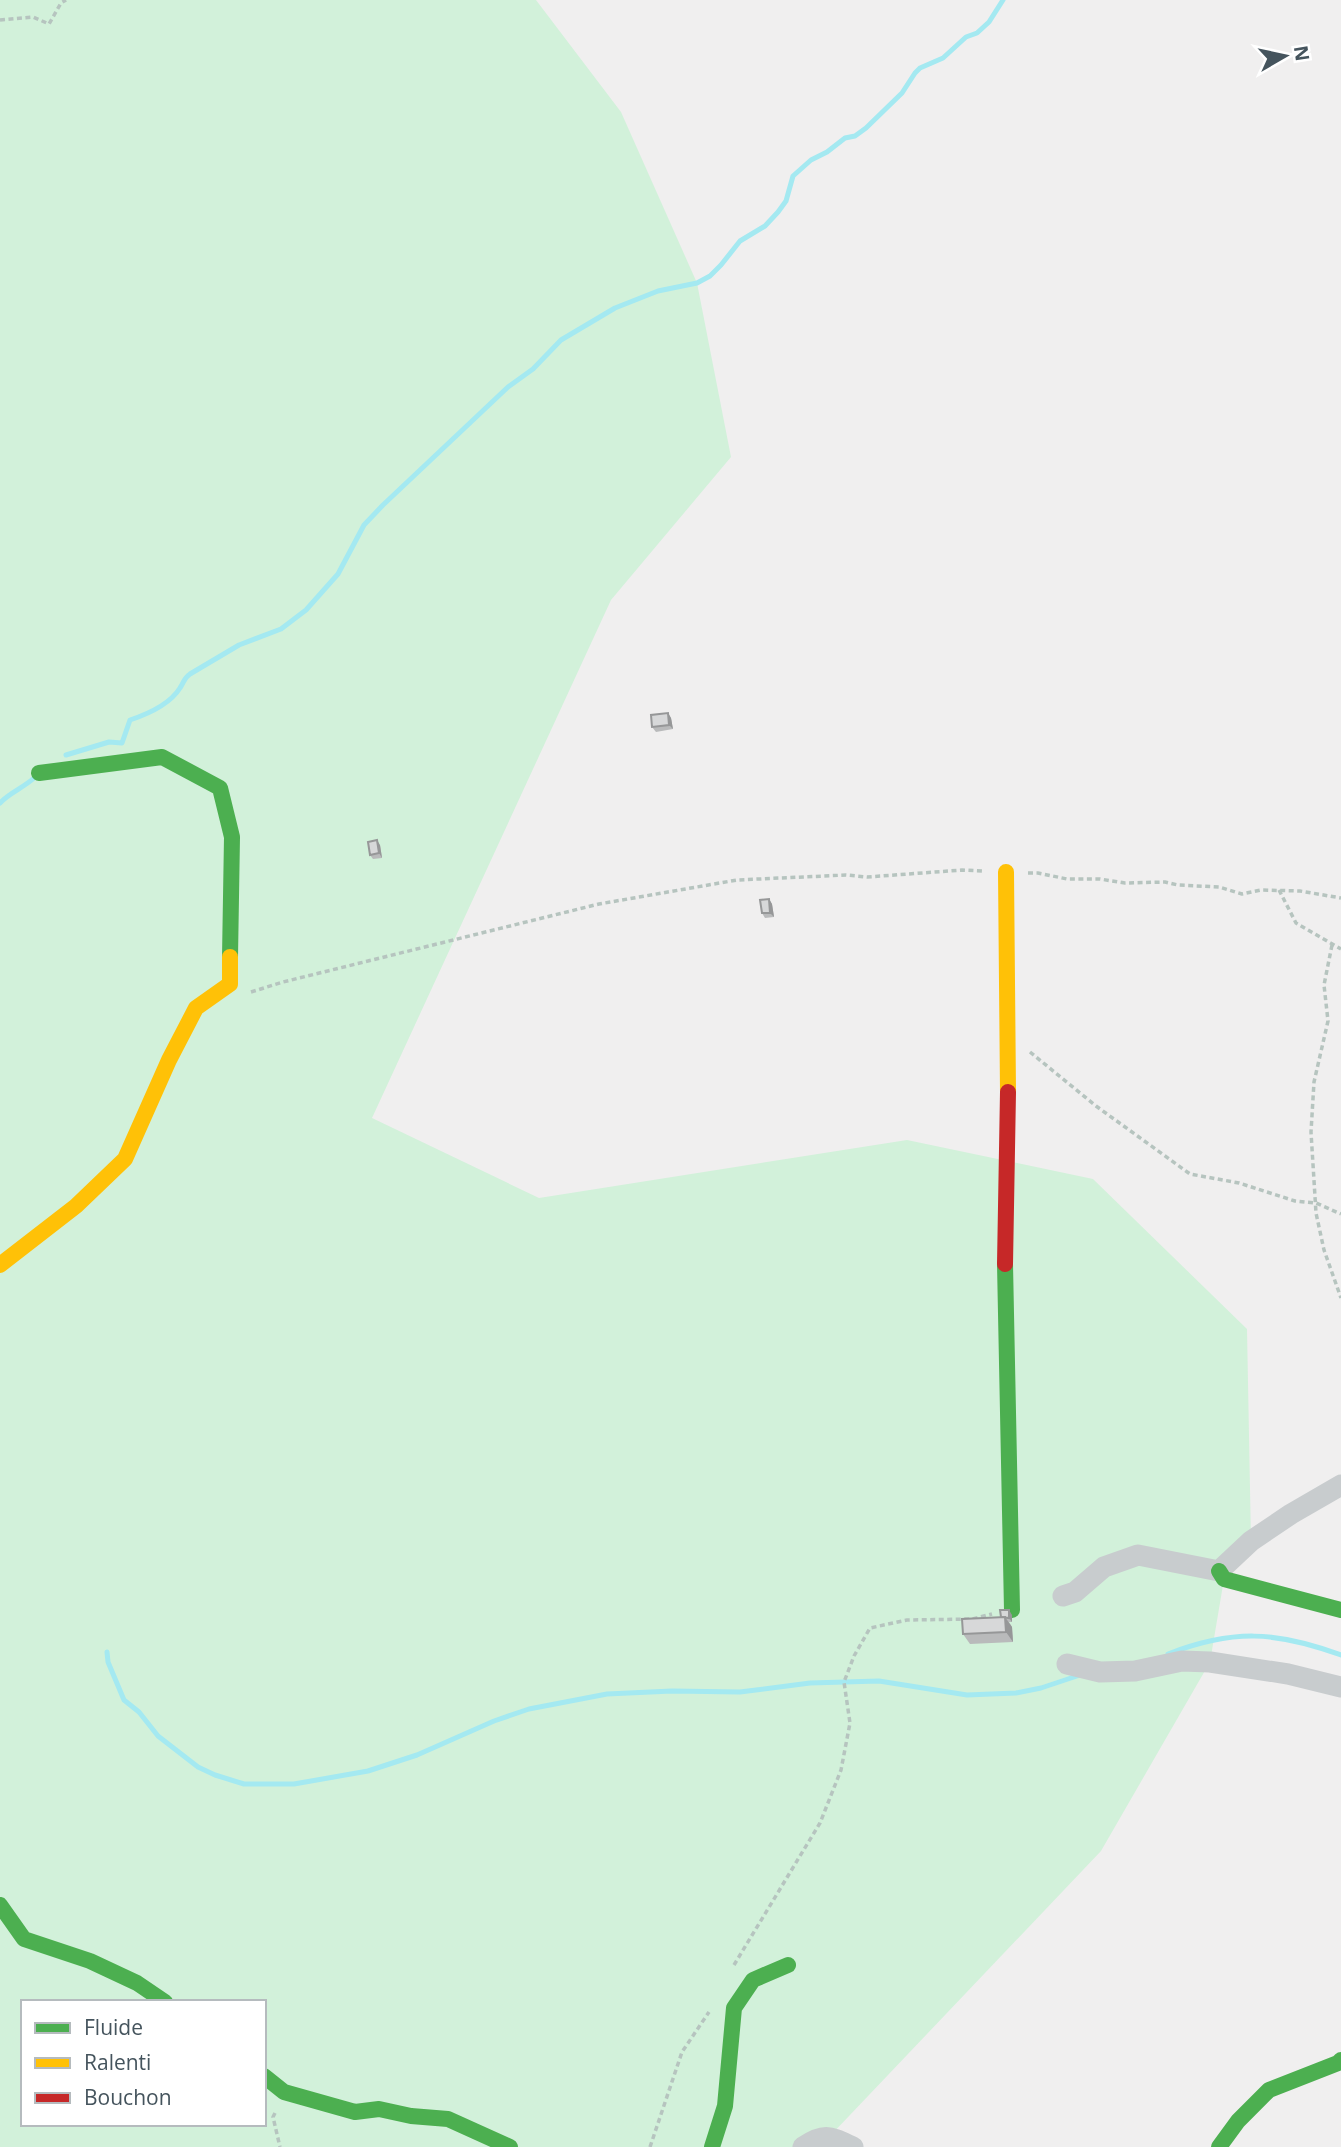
<svg xmlns="http://www.w3.org/2000/svg" width="1341" height="2147" font-family="'Open Sans',sans-serif">
<style>
.green{fill:#d2f1da;fill-rule:evenodd}
.lines{fill:none;stroke-linecap:round;stroke-linejoin:round}
.stream{stroke:#a4e9f1;stroke-width:5}
.path{stroke:#b6c4bf;stroke-width:3.5;stroke-dasharray:5 3.5;stroke-linecap:butt}
.street{stroke:#c8ccce;stroke-width:21}
.fast{stroke:#4caf50;stroke-width:16}
.slow{stroke:#ffc107;stroke-width:16}
.jam{stroke:#c62828;stroke-width:16}
.wall{fill:#b9babb}
.shaded-wall{fill:#969798}
.building{fill:#d7d8d9;stroke:#969798;stroke-width:2}
</style>
<rect width="100%" height="100%" fill="#f0efef"/>
<path class="green" d="M0,0H536L621,112L697,283L731,457L611,600L372,1118L539,1198L907,1140L1093,1179L1247,1329L1251,1541L1224,1579L1210,1662L1101,1851L830,2136L826,2147H0ZM23,2002H264V2124H23Z"/>
<g class="lines">
<g class="stream">
<path d="M66,755L109,742L122,743L130,720C148,714 170,704 180,688C184,682 184,678 190,674L239,645L281,629L306,610L338,574L364,525L383,505L508,387L533,369L561,340L615,308L658,291L697,283L710,276L721,265L740,241L765,226L778,212L786,201L793,176L811,160L827,152L845,138L855,136L866,128L902,93L915,73L920,68L943,58L966,37L977,33L989,22L1003,0"/>
<path d="M0,803C9,793 23,788 34,778"/>
<path d="M107,1652L108,1662L124,1700L139,1712L158,1736L198,1767L215,1775L244,1784H294L368,1771L417,1755L494,1721L529,1709L607,1694L672,1691L740,1692L810,1683L879,1681L967,1695L1016,1693L1041,1688L1083,1674"/>
<path d="M1168,1654C1233,1629 1275,1631 1341,1655"/>
</g>
<g class="path">
<path d="M0,20L33,17L49,24L61,3L66,0"/>
<path d="M1028,873H1038L1067,879H1100L1125,883L1165,882L1178,885L1219,887L1242,894L1261,890L1300,891L1341,898"/>
<path d="M1279,890L1296,923L1341,949"/>
<path d="M1332,945L1324,985L1328,1021L1314,1082L1311,1132L1316,1213L1324,1250L1341,1298"/>
<path d="M251,992L283,982L599,904L737,880L846,875L867,877L962,870L982,871"/>
<path d="M1030,1052L1096,1106L1190,1174L1239,1183L1295,1201L1316,1203L1341,1214"/>
<path d="M734,1965L820,1823L841,1770L850,1723L844,1682L854,1656L870,1628L907,1620L972,1619L992,1614"/>
<path d="M275,2113L273,2117L280,2147"/>
<path d="M650,2147L682,2052L709,2012"/>
</g>
<g class="street">
<path d="M1063,1596L1075,1592L1104,1567L1138,1555L1219,1571L1251,1541L1291,1514L1341,1485"/>
<path d="M1067,1664L1100,1672L1135,1671L1182,1661L1210,1662L1288,1674L1341,1687"/>
<path d="M803,2147C825,2132 831,2137 853,2147"/>
</g>
<g class="fast">
<path d="M39,773L162,757L220,788L232,837L230,957"/>
<path d="M1005,1264L1012,1610"/>
<path d="M1219,1571L1224,1579L1341,1610"/>
<path d="M0,1905L24,1939L90,1961L137,1983L165,2002"/>
<path d="M264,2076L284,2092L355,2112L379,2109L411,2116L448,2119L510,2147"/>
<path d="M712,2147L725,2106L734,2008L753,1980L788,1965"/>
<path d="M1219,2147L1238,2121L1269,2090L1338,2063L1341,2060"/>
</g>
<g class="slow">
<path d="M1006,872L1008,1092"/>
<path d="M0,1265L76,1206L125,1159L169,1060L196,1008L230,984V957"/>
</g>
<path class="jam" d="M1005,1264L1008,1092"/>
</g>
<g class="wall">
<path d="M668,713L671,718L673,729L656,732L652,727Z"/>
<path d="M380,845L382,858L373,859L370,855Z"/>
<path d="M769,899L772,904L774,917L765,918L762,913Z"/>
<path d="M1012,1615V1622H1009L1012,1627L1013,1642L970,1644L963,1634L1001,1617Z"/>
</g>
<g class="shaded-wall">
<path d="M668,713L671,718L673,729L669,725Z"/>
<path d="M377,840L380,845L382,858L379,853Z"/>
<path d="M769,899L772,904L774,917L770,913Z"/>
<path d="M1009,1610L1012,1615V1622L1009,1618Z"/>
<path d="M1005,1617L1012,1627L1013,1642L1006,1632Z"/>
</g>
<g class="building">
<path d="M668,713L669,725L652,727L651,715Z"/>
<path d="M377,840L379,853L370,855L368,842Z"/>
<path d="M769,899L770,913H762L760,900Z"/>
<path d="M1000,1610H1009V1618L1001,1617Z"/>
<path d="M1005,1617L1006,1632L963,1634L962,1619Z"/>
</g>
<rect x="21" y="2000" width="245" height="126" fill="#ffffff" stroke="#b5bbbe" stroke-width="2"/>
<rect x="35" y="2023" width="35" height="10" fill="#4caf50" stroke="#b5bbbe" stroke-width="2"/>
<text x="84" y="2035" font-size="21" fill="#45545d">Fluide</text>
<rect x="35" y="2058" width="35" height="10" fill="#ffc107" stroke="#b5bbbe" stroke-width="2"/>
<text x="84" y="2070" font-size="21" fill="#45545d">Ralenti</text>
<rect x="35" y="2093" width="35" height="10" fill="#c62828" stroke="#b5bbbe" stroke-width="2"/>
<text x="84" y="2105" font-size="21" fill="#45545d">Bouchon</text>
<g transform="translate(1285 56) rotate(81)" stroke="#ffffff" stroke-width="5" paint-order="stroke">
<path d="M0-5L12 26L0 18L-12 26Z" fill="#45545d"/>
<text y="-10" font-size="19" font-weight="bold" text-anchor="middle" fill="#45545d">N</text>
</g>
</svg>
